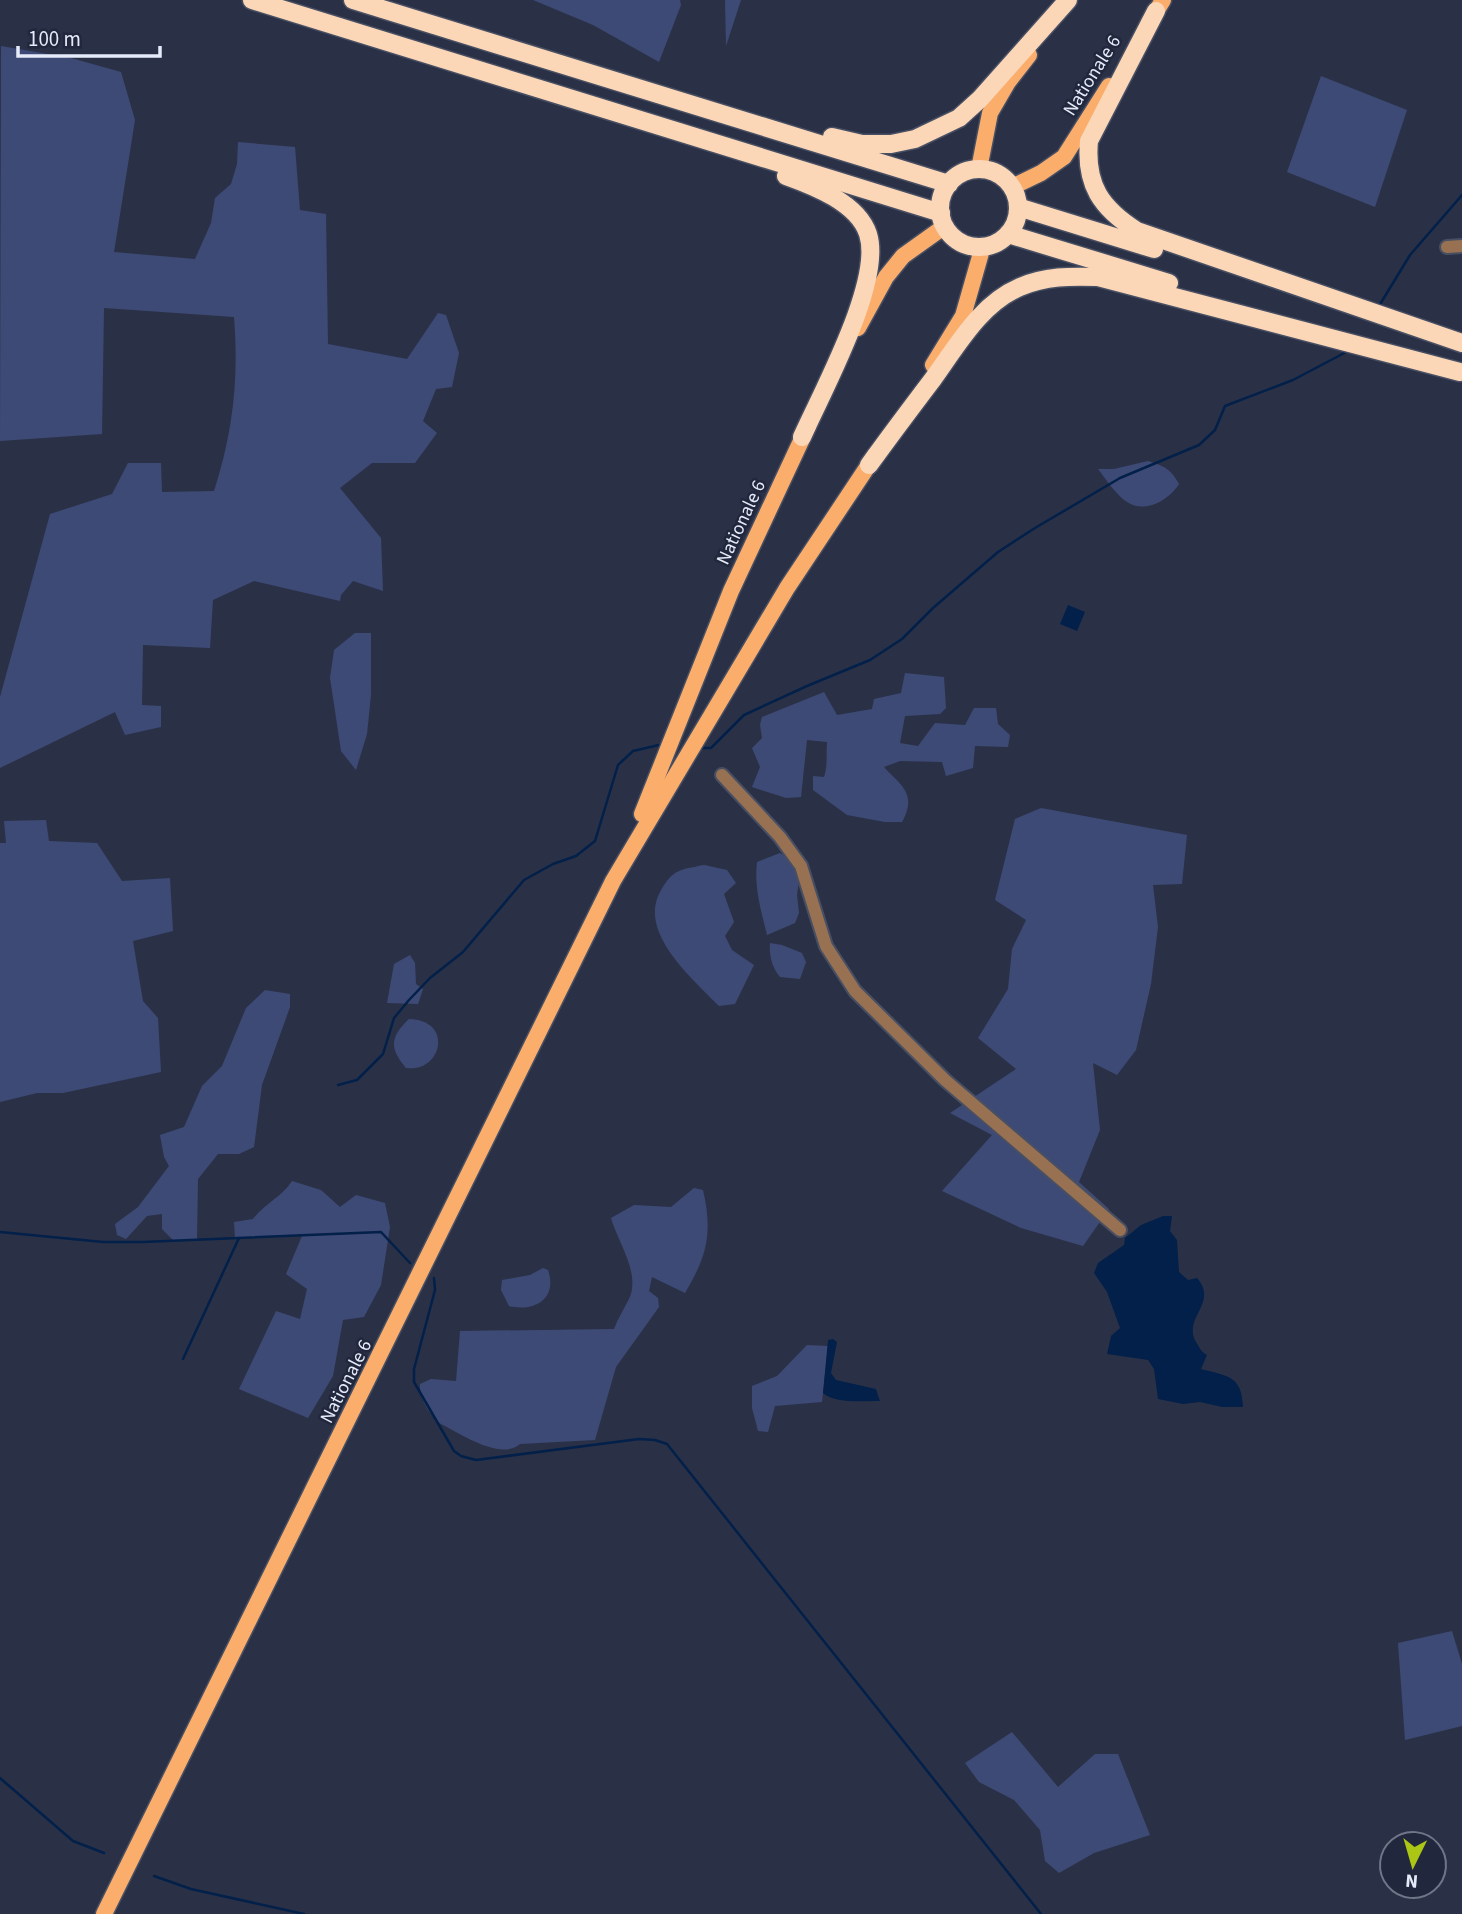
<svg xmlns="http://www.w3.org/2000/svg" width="1462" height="1914" font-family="'Source Sans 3',sans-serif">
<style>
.green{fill:#3e4a76}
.water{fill:#022049}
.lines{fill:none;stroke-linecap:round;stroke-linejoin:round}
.stream{stroke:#022049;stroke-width:2.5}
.minor-casing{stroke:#484f63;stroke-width:16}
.major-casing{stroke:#484f63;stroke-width:19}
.highway-casing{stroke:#484f63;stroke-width:21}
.minor{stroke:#977152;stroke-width:12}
.major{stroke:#fbae6b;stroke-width:16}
.highway{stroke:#fbd6b7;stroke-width:18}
.labels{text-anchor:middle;stroke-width:5;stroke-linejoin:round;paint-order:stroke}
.street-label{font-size:19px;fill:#e6ebf9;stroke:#21273c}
</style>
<rect width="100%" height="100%" fill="#2a3147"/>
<g class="green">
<path d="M533,0H680L681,5L659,62L593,25Z"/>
<path d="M725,0H741L726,46Z"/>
<path d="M1,46L71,58L121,72L135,120L114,252L195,259L211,223L215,198L231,184L237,164L238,142L295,147L300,210L326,214L328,344L407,359L438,313L446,315L459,353L452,387L436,389L423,421L437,433L415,463H372L340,488L381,538L383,591L353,581L341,595L340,601L254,581L213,600L210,648L143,645L142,705L161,706V727L125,735L115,712L0,768V697L50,514L112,494L128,463H161L162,492L214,491C233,432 239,379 234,317L104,308L102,434L0,441Z"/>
<path d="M1321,76L1407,110L1375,207L1287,172Z"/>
<path d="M1148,461C1164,466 1171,469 1179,484C1169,500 1145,514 1127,502C1116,495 1106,479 1098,469H1114Z"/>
<path d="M355,633H371V695L367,734L356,770L341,751L330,678L334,650Z"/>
<path d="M905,673L944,677L946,708L940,714L905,716L900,743L918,746L935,723L965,725L974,708H996L998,724L1010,735L1008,747L975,746L973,768L946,776L942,762L900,761L884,767C900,785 918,793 902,822H885L847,815L813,790V776L824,777C828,765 826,754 827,742L807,740L801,797L786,798L752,787L760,767L752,748L762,738L760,725L762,717L824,692L837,715L872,709L874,699L901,693Z"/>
<path d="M1041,808L1187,835L1182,884L1153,885L1158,927L1151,984L1136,1050L1117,1075L1093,1063L1100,1130L1079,1182L1109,1209L1083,1246L1021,1228L942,1191L992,1135L950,1113L1016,1069L978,1038L1008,989L1012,949L1026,920L995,900L1015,819Z"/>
<path d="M46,820L49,841L97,843L122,881L170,878L173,931L133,941L143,1001L158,1018L161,1072L63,1093H37L0,1102V843H6L4,821Z"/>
<path d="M780,853L801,866L797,895L799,913L795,923L767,935C761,910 754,888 757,862Z"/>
<path d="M704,865L727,870L736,883L724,894L734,922L725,936L732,950L754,965L735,1004L719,1006C693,979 638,933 660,892C673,869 679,870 704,865Z"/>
<path d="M770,943L782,945L802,953L806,962L800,979L780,977C772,968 769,955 770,943Z"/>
<path d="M410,955L415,963L416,984L423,989L418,1004L387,1003L394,964Z"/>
<path d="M265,990L290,994V1007L262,1085L254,1147L239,1154H218L198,1179L197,1240L174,1241L162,1229V1214L147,1216L126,1239L117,1235L115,1224L138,1207L169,1166L164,1157L160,1135L184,1127L202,1086L222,1066L246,1008Z"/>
<path d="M409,1019C454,1020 442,1073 406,1068C389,1048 390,1037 409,1019Z"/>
<path d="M292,1181L321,1190L340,1207L356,1195L385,1203L390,1227L381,1285L364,1317L343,1320L333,1376L308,1418L239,1389L276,1311L300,1319L307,1289L286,1274L302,1236L235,1238L234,1222L253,1219C264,1204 282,1197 292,1181Z"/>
<path d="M694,1188L703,1190C713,1233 707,1256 685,1293L652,1277L649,1291L658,1298L659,1307L616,1367L595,1440L520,1444C501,1461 461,1434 441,1424C430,1415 419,1399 420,1384L431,1379L456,1381L460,1331L614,1329C618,1318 624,1309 629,1299C641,1273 618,1243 611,1218L634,1205L671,1207Z"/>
<path d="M543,1268L548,1270C558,1299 534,1312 509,1306L501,1290L502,1280L530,1275Z"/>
<path d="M807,1345L828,1346L822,1402L775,1406L768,1432L758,1431L752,1408V1386L777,1376Z"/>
<path d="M1452,1631L1462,1664V1726L1405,1740L1398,1643Z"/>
<path d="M1012,1732L1058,1787L1095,1754H1118L1150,1835L1094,1853L1059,1873L1045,1861L1040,1830L1014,1800L979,1782L965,1763Z"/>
</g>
<g class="water">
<path d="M1068,605L1085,612L1077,631L1060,624Z"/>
<path d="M1163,1216H1172L1170,1231L1177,1240L1179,1272L1188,1280L1197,1278C1219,1303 1182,1318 1196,1342C1200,1348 1201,1352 1207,1355L1201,1369C1227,1376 1242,1375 1243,1407H1222L1200,1402L1183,1404L1158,1399L1154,1369L1148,1360L1107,1354L1111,1336L1120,1328L1107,1292L1094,1273L1098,1263L1124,1245L1125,1238L1141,1225Z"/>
<path d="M833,1339L837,1342L831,1373L836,1380L876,1389L880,1401C864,1401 835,1404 823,1393L828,1340Z"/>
</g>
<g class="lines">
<g class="stream">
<path d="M1379,306L1410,255L1462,195"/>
<path d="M702,748H711L744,715L807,686L870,660L902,639L933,608L998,552L1035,528L1120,478L1199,445L1215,430L1225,406L1293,380L1350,350"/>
<path d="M338,1085L357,1080L383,1054L394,1018L409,1000L430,978L463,952L524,880L553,864L576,856L595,841L618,765L633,751L659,745"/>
<path d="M0,1232L103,1242H143L381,1232L410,1263"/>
<path d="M434,1278L435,1290L414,1369V1382L454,1451L461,1456L476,1460L639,1439L655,1440L667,1444L1041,1914"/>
<path d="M183,1359L239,1238"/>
<path d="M0,1778L73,1841L104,1853"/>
<path d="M154,1876L191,1889L304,1914"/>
</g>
<defs>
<g id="minor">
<path d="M1447,247L1462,246"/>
<path d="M722,775L780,837L801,866L826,946L855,991L945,1080L1120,1230"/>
</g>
<g id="major">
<path d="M1149,23L1163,0"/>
<path d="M979,169L990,113L1008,82L1029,55"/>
<path d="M1012,187L1041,173L1064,157L1109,86"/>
<path d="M858,328L886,277L903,256L945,226"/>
<path d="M933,365L963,316L983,246"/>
<path d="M642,814L731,591L808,426"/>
<path d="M104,1914L613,881L787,588L876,454"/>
</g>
<g id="highway">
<path d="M252,0L941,213"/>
<path d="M353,0L949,184"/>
<path d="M1156,11L1089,141C1085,185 1101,208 1137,231L1462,343"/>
<path d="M832,137L862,144H891L915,139L959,118L980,99L1068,0"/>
<circle cx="979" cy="208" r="39"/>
<path d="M786,176C814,186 858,203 868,234C883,281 823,390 802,437"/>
<path d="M1018,207L1154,249"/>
<path d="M1008,234L1169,283"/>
<path d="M869,465C890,436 911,408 933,379C957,346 980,304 1020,287C1045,276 1071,276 1098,277L1460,372"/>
</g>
</defs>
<use href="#minor" class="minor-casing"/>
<use href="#major" class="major-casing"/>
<use href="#highway" class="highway-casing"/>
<use href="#minor" class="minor"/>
<use href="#major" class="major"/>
<use href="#highway" class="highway"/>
</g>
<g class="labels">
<g class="street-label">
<text transform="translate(1091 75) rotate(-58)" y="7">Nationale 6</text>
<text transform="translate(740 522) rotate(-65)" y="7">Nationale 6</text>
<text transform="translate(345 1381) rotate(-63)" y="7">Nationale 6</text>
</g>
</g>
<g transform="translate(1413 1865) rotate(185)"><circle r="33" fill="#21273c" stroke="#707588" stroke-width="2"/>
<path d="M0-5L12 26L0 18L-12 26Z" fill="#abc615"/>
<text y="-10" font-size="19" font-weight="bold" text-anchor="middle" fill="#e6ebf9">N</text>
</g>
<path d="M18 46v10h142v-10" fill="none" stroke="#e6ebf9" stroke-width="3.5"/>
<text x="28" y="46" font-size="21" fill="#e6ebf9" stroke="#21273c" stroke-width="5" paint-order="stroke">100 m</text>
</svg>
